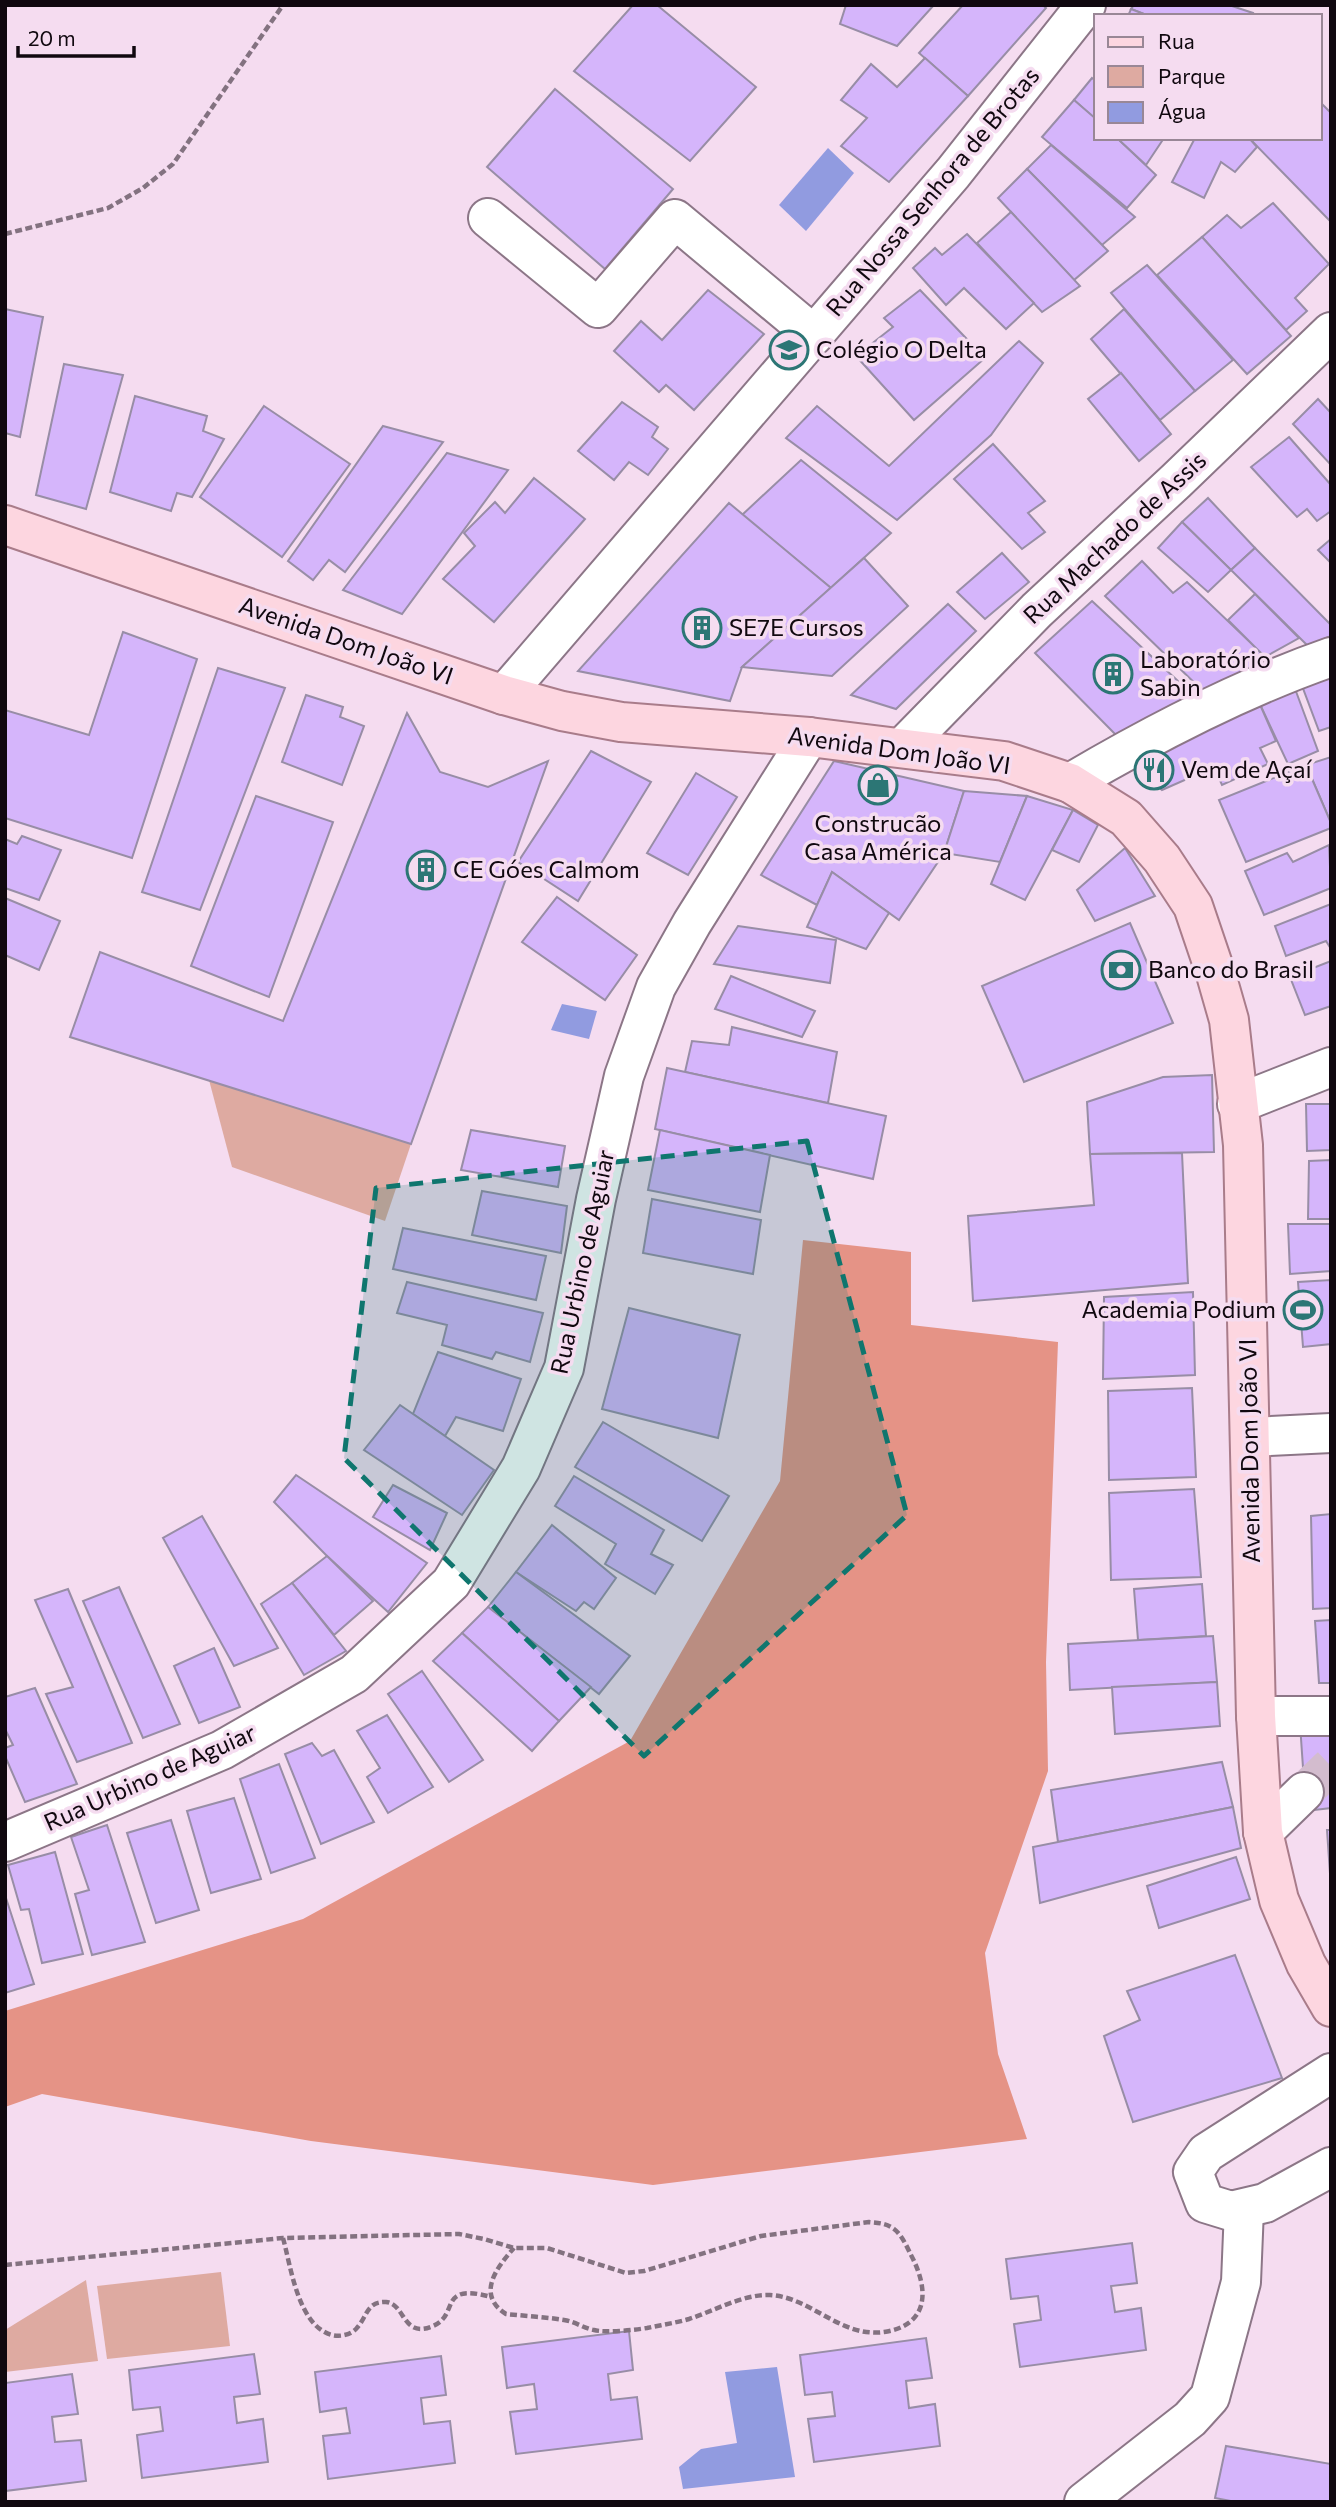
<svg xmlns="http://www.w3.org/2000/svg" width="1336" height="2507" font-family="Commissioner,sans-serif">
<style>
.green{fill:#deaaa1}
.forest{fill:#e59386}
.water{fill:#919be0}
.building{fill:#d5b5fb;stroke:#988da6;stroke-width:2}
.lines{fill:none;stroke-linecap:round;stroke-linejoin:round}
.minor-tunnel{stroke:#d3bcce;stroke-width:38;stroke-dasharray:38 19;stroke-linecap:butt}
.minor-casing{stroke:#8c7687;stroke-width:42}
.major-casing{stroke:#a97c8a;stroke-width:42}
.path{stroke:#837280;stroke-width:4.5;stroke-dasharray:7 3.5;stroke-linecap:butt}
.minor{stroke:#fff;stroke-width:38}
.major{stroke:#fdd6e0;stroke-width:38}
.marked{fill:#0f766e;fill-opacity:0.2;stroke:#0f766e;stroke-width:5;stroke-dasharray:14 9;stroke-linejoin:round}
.labels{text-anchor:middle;stroke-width:7;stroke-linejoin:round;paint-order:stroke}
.street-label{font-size:24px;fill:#10080f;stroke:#f5dcf0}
.poi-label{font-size:24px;fill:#10080f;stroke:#f5dcf0;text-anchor:start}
</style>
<rect width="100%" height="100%" fill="#f5dcf0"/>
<g class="green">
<path d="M209,1080L411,1144L385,1221L232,1167Z"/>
<path d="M221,2272L230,2346L107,2359L97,2286Z"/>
<path d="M86,2280L98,2361L5,2372V2330Z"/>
</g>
<path class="forest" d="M803,1240L911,1252V1325L1058,1342L1046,1662L1048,1771L985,1953L998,2054L1027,2139L653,2185L311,2141L42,2094L5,2107V2011L303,1919L630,1741L780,1481Z"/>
<g class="water">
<path d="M828,148L854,173L806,231L779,205Z"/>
<path d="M562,1004L597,1011L589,1039L551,1030Z"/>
<path d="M777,2367L795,2477L683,2489L679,2467L701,2449L737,2443L725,2372Z"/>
</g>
<g class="building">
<path d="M633,5H657L756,87L690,161L574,71Z"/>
<path d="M846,5H934L897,46L840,24Z"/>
<path d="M963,5H1043L1046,8L968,96L919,53Z"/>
<path d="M1134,5H1229L1253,13L1252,16H1149L1131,9Z"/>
<path d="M1131,9L1149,16H1128Z"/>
<path d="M925,58L968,96L889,182L841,146L867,118L841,100L871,64L897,87Z"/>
<path d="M1092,78L1096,81V120L1074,100Z"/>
<path d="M555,89L673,189L605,269L487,167Z"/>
<path d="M1074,100L1096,119V138H1117L1156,175L1127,208L1042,137Z"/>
<path d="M1320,102L1331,113V222L1249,138H1320Z"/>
<path d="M1117,138H1164L1146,165Z"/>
<path d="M1195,138H1249L1257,147L1235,172L1221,162L1204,198L1172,182Z"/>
<path d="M1051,145L1135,217L1102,245L1027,169Z"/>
<path d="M1027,169L1108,251L1074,280L998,198Z"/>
<path d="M1273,203L1329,264L1295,298L1307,311L1286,330L1202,237L1227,215L1241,228Z"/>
<path d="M1011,212L1080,286L1042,312L977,243Z"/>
<path d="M967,234L1034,303L1006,329L964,288L946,305L913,268L935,248L942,255Z"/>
<path d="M1202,237L1291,336L1247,374L1157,275Z"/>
<path d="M1147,265L1233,360L1195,391L1111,293Z"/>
<path d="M708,290L764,334L694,410L666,385L659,392L614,351L641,321L662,340Z"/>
<path d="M920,290L985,358L914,420L856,356L893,327L884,318Z"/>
<path d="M5,309L43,317L20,437L5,433Z"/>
<path d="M1124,309L1195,391L1160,420L1091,339Z"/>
<path d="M1019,341L1043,363L991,435L897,520L786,438L817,406L889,466Z"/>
<path d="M64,364L123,375L86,509L36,495Z"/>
<path d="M1121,373L1171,434L1139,461L1088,399Z"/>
<path d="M135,396L207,416L203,431L224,439L192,497L177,493L171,511L110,492Z"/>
<path d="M1318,399L1331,413V465L1293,424Z"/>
<path d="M622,402L658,427L652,437L668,449L648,475L629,462L614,480L578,451Z"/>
<path d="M264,406L350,464L282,557L200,497Z"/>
<path d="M383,426L443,442L345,572L329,560L313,580L288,561Z"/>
<path d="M1289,437L1331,485V511L1317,521L1307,509L1297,517L1251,467Z"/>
<path d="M993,444L1045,501L1028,513L1045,532L1022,549L954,479Z"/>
<path d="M447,453L508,470L402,614L343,590Z"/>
<path d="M801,460L891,533L831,588L742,515Z"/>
<path d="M534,478L585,519L494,622L443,579L475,546L464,533L495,502L505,513Z"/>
<path d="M1208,498L1255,548L1231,570L1182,522Z"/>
<path d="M729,503L831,588L742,667L730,701L578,671Z"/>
<path d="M1182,522L1231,570L1208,592L1158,548Z"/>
<path d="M1331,539V563L1318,550Z"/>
<path d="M1255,548L1331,625V636L1308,646L1231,570Z"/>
<path d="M1002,553L1029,582L985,619L957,592Z"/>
<path d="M864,558L908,606L832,676L742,667Z"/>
<path d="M1142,561L1173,593L1187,582L1275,666L1206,694L1105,596Z"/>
<path d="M1255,594L1299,638L1265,657L1228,620Z"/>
<path d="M1092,601L1193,695L1116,735L1035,653Z"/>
<path d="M948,604L976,631L896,709L851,695Z"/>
<path d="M123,632L197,659L132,858L5,818V710L89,735Z"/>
<path d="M218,668L285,688L200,910L142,892Z"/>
<path d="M1331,672V727L1319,731L1301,683Z"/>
<path d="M1294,686L1318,751L1288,764L1258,700Z"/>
<path d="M306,695L343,707L340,717L364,726L342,785L282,762Z"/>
<path d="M1258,700L1276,741L1260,748L1268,764L1222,785L1214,767L1162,790L1130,762Z"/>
<path d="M407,713L440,772L488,787L548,761L411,1144L70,1037L100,952L283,1021Z"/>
<path d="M591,751L651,782L578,901L518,862Z"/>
<path d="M1331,757V823L1306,765Z"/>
<path d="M834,761L964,791L944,853L899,920L832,872L817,905L761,875Z"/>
<path d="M1306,765L1331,823V828L1246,862L1219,800Z"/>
<path d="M696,773L737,797L688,875L647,853Z"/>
<path d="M964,791L1027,796L1000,862L944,853Z"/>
<path d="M256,796L333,822L269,997L191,966Z"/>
<path d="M1027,796L1073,810L1025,900L991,884Z"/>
<path d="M1073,810L1098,825L1079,862L1052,850Z"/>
<path d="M22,836L61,850L39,900L5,888V839L17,844Z"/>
<path d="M1329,845L1331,888L1264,915L1245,871L1287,853L1293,862Z"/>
<path d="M1125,848L1155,896L1095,921L1077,890Z"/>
<path d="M832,872L889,913L866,949L807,927Z"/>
<path d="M557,897L637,955L605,1000L522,942Z"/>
<path d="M5,898L60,921L39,970L5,955Z"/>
<path d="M1331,904V949L1326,941L1286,956L1275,926Z"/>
<path d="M1130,923L1173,1023L1024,1082L982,986Z"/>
<path d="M738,926L836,940L830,983L714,964Z"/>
<path d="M1331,961V1006L1305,1015L1290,977Z"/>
<path d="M731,976L815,1011L802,1037L715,1009Z"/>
<path d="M732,1027L837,1052L828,1103L685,1072L692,1041L729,1045Z"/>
<path d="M667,1068L886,1116L873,1179L655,1129Z"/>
<path d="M1212,1075L1214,1152L1090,1154L1087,1102L1163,1077Z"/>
<path d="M1306,1104H1331V1150L1307,1151Z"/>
<path d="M471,1130L565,1146L558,1187L461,1170Z"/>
<path d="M660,1130L770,1155L760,1212L648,1190Z"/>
<path d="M1182,1153L1188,1283L973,1301L968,1216L1094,1205L1090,1154Z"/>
<path d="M1331,1160V1219H1308L1309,1161Z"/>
<path d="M482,1191L567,1206L561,1253L472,1235Z"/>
<path d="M652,1199L761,1220L753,1274L643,1253Z"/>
<path d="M1288,1224H1331V1271L1290,1274Z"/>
<path d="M403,1228L546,1256L536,1300L393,1269Z"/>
<path d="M1331,1280V1344L1303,1347L1298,1282Z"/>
<path d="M407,1282L543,1313L530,1362L496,1352L492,1359L442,1345L447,1325L397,1313Z"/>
<path d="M1193,1292L1195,1375L1103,1379L1104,1297Z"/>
<path d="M629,1308L740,1335L718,1438L602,1409Z"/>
<path d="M438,1352L521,1379L503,1431L456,1417L445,1436L413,1414Z"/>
<path d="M1192,1388L1196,1477L1109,1480L1108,1391Z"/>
<path d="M400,1405L494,1470L462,1515L364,1450Z"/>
<path d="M603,1422L729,1496L702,1541L575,1467Z"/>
<path d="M296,1475L427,1563L388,1612L327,1556L274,1502Z"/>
<path d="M574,1476L664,1530L651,1554L673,1565L655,1594L605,1564L616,1544L555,1506Z"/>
<path d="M393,1485L447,1513L430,1550L373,1517Z"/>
<path d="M1194,1489L1201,1577L1111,1580L1109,1493Z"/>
<path d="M1331,1514V1608L1313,1609L1311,1516Z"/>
<path d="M202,1516L278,1648L234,1666L163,1538Z"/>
<path d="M552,1525L616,1578L594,1609L584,1602L576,1611L516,1572Z"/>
<path d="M327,1556L373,1601L334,1635L292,1583Z"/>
<path d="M516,1572L630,1656L599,1694L488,1607Z"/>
<path d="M292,1583L346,1651L304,1675L261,1604Z"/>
<path d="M1202,1584L1206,1636L1138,1640L1134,1589Z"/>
<path d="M119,1587L180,1724L143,1738L83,1601Z"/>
<path d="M68,1589L132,1743L77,1762L46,1694L73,1687L35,1600Z"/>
<path d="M488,1607L591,1687L559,1721L462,1633Z"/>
<path d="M1331,1620V1683H1319L1315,1621Z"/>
<path d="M462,1633L559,1721L532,1751L433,1661Z"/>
<path d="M1213,1636L1217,1682L1070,1690L1068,1644Z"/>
<path d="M214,1648L240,1707L199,1723L174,1666Z"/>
<path d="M422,1671L483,1760L449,1782L388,1694Z"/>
<path d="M1217,1682L1220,1726L1115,1734L1112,1687Z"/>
<path d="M35,1688L77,1784L25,1802L5,1756V1748L13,1745L5,1729V1697Z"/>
<path d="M387,1715L433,1787L388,1813L367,1777L380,1768L357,1731Z"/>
<path d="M1331,1722V1808L1306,1811L1300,1724Z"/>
<path d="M312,1743L322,1756L334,1750L374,1822L321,1844L285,1754Z"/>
<path d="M1222,1762L1233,1807L1058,1842L1051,1790Z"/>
<path d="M279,1764L315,1858L271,1873L240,1779Z"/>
<path d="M234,1798L261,1879L211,1893L187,1811Z"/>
<path d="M1233,1807L1241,1848L1040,1903L1033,1847Z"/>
<path d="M171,1820L199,1910L156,1923L127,1833Z"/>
<path d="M107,1825L145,1942L92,1955L75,1894L89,1890L71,1837Z"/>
<path d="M1327,1830H1331V1888Z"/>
<path d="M55,1852L83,1954L42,1963L29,1909L21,1910L8,1865Z"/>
<path d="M1236,1857L1250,1899L1159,1928L1147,1886Z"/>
<path d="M5,1895L34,1984L5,1993Z"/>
<path d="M1235,1955L1282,2078L1133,2122L1104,2036L1140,2020L1127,1991Z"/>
<path d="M1132,2243L1137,2283L1111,2286L1115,2312L1141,2308L1146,2350L1020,2367L1014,2324L1041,2320L1038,2296L1011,2299L1006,2259Z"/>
<path d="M629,2331L633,2370L608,2374L611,2400L637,2397L642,2439L516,2454L510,2412L537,2409L534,2384L507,2388L502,2347Z"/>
<path d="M926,2338L932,2378L906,2381L909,2408L935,2404L940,2446L814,2462L808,2419L835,2416L832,2392L805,2395L800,2355Z"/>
<path d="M254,2354L260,2394L234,2397L237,2423L263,2419L268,2462L142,2478L137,2435L163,2431L160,2407L133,2410L129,2370Z"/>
<path d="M441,2356L446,2395L421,2398L424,2424L450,2421L455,2463L328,2479L323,2436L350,2433L346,2408L320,2412L315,2372Z"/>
<path d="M72,2374L78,2414L52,2417L55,2442L81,2440L86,2481L5,2491V2383Z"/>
<path d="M1226,2446L1331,2464V2502H1236L1215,2498Z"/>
</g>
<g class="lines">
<path class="minor-tunnel" d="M1304,1792L1331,1766"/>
<defs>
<g id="minor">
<path d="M488,218L598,308L675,219L814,335"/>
<path d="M504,695L953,173L1086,5"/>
<path d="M903,747L1037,610L1176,481L1331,332"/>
<path d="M1070,783C1153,734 1239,689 1331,657"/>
<path d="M1237,1104L1331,1067"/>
<path d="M1250,1437L1331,1433"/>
<path d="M1256,1716H1331"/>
<path d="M1263,1832L1304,1792"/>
<path d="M5,1842L222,1750L354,1674L451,1583L521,1468L564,1368L596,1199L624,1076L656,987L692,923L809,737"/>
<path d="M1331,2073L1206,2153L1193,2172L1205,2203L1231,2211L1265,2203L1331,2167"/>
<path d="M1084,2502L1190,2419L1210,2397L1241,2282L1244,2209"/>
</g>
<path id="major" d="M5,525L504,695L562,711L621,722L809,737L1004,761L1070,783L1126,818L1162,859L1193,906L1215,971L1229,1020L1243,1145L1256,1716L1263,1832L1279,1900L1306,1964L1331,2007"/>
</defs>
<use href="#minor" class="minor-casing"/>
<use href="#major" class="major-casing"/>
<g class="path">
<path d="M5,234L108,208L143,188L173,164L283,5"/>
<path d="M283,2238C291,2267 298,2326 332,2335C340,2337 350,2335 356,2329C367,2318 366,2301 386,2302C406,2304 402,2339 433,2326C460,2315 437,2282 491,2297"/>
<path d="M5,2265L283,2238L459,2234L484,2239L514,2248H547L626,2273L644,2271L761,2236L869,2222C878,2223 886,2223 894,2229C902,2235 907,2247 911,2255C929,2289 930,2325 884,2332C840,2338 811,2297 770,2295C743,2294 714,2311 689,2319C675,2323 661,2325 647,2328C635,2330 605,2333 594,2330C583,2328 576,2322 564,2320C545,2317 525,2316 506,2314C476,2295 496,2268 514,2248"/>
</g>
<use href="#minor" class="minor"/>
<use href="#major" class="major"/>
</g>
<path class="marked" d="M807,1141L907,1515L644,1756L344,1458L376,1188Z"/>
<defs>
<symbol id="school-ring" viewBox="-11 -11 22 22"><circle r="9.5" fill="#f5dcf0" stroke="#2c7675" stroke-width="1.5"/><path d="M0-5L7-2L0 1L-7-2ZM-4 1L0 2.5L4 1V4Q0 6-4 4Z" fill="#2c7675"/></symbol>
<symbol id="building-ring" viewBox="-11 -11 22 22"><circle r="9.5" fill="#f5dcf0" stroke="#2c7675" stroke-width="1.5"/><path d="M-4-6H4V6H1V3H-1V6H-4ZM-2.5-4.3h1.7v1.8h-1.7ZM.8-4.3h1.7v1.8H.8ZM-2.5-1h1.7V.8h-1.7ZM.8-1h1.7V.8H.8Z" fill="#2c7675"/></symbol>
<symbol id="restaurant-ring" viewBox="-11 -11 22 22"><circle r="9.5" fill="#f5dcf0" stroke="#2c7675" stroke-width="1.5"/><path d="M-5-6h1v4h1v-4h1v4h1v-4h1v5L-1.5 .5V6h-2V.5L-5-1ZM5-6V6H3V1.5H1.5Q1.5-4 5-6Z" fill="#2c7675"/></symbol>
<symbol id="shop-ring" viewBox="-11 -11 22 22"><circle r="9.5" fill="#f5dcf0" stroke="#2c7675" stroke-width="1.5"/><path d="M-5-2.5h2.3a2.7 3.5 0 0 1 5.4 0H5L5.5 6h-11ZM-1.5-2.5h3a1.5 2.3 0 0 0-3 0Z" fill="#2c7675"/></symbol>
<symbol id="bank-ring" viewBox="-11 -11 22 22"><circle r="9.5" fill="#f5dcf0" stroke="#2c7675" stroke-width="1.5"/><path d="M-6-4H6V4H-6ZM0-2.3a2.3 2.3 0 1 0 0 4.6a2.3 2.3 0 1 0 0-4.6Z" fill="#2c7675"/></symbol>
<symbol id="stadium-ring" viewBox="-11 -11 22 22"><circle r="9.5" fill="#f5dcf0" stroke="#2c7675" stroke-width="1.5"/><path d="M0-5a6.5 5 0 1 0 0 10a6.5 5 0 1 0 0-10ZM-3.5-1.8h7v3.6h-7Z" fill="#2c7675"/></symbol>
</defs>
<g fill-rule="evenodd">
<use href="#school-ring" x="767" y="328" width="44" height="44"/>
<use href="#building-ring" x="680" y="606" width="44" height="44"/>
<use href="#building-ring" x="1091" y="652" width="44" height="44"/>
<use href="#restaurant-ring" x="1132" y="748" width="44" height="44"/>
<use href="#shop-ring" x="856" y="763" width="44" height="44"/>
<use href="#building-ring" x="404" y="848" width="44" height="44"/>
<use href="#bank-ring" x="1099" y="948" width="44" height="44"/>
<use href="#stadium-ring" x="1281" y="1288" width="44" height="44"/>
</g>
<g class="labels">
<g class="street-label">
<text transform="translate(933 192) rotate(-50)" y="8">Rua Nossa Senhora de Brotas</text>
<text transform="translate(1115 538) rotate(-43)" y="8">Rua Machado de Assis</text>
<text transform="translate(346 641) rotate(19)" y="8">Avenida Dom João VI</text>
<text transform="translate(899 751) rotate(8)" y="8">Avenida Dom João VI</text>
<text transform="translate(583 1262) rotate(-78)" y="8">Rua Urbino de Aguiar</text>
<text transform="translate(1250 1451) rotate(-91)" y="8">Avenida Dom João VI</text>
<text transform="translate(150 1778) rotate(-24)" y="8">Rua Urbino de Aguiar</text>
</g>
<g class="poi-label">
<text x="816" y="358">Colégio O Delta</text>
<text x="729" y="636">SE7E Cursos</text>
<text x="1140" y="668">Laboratório<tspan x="1140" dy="28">Sabin</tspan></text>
<text x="1181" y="778">Vem de Açaí</text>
<text x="878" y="832" text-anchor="middle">Construcão<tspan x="878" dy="28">Casa América</tspan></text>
<text x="453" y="878">CE Góes Calmom</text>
<text x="1148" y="978">Banco do Brasil</text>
<text x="1276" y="1318" text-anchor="end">Academia Podium</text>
</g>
</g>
<rect width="1336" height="2507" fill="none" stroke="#10080f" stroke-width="14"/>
<rect x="1094" y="14" width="228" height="126" fill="#f5dcf0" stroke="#998796" stroke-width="2"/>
<rect x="1108" y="37" width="35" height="10" fill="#fdd6e0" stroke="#998796" stroke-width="2"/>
<text x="1158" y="49" font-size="21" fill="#10080f">Rua</text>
<rect x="1108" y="66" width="35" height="21" fill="#deaaa1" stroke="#998796" stroke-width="2"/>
<text x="1158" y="84" font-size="21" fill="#10080f">Parque</text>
<rect x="1108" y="102" width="35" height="21" fill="#919be0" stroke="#998796" stroke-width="2"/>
<text x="1158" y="119" font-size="21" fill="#10080f">Água</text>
<path d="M18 46v10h116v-10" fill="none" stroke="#10080f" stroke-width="3.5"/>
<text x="28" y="46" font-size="21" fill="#10080f" stroke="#f5dcf0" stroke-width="5" paint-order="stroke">20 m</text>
</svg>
